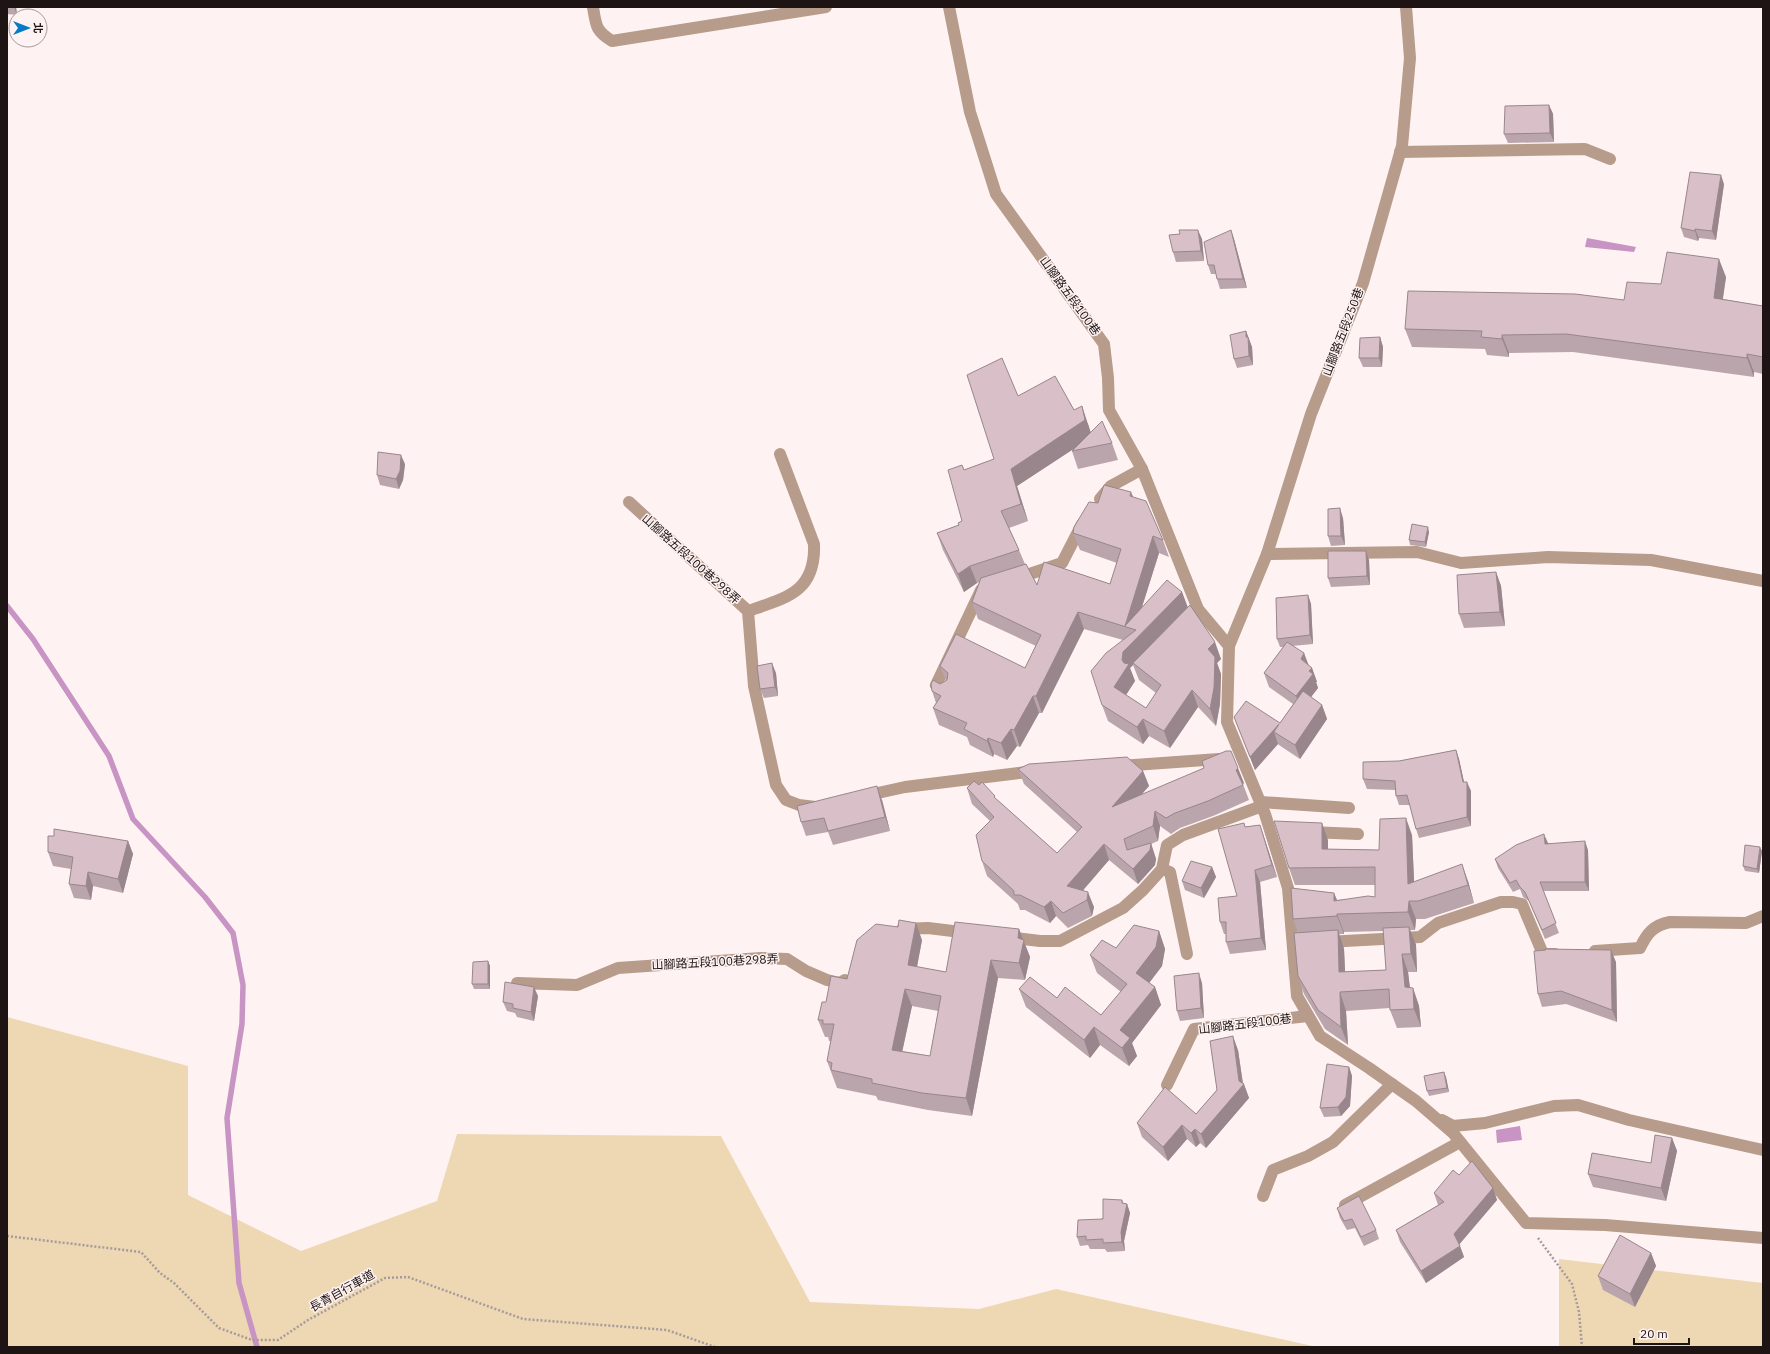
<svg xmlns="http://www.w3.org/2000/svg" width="1770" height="1354" font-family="'IBM Plex Sans','Noto Sans TC',sans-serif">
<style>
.green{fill:#eed7b3}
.water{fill:#c794c4}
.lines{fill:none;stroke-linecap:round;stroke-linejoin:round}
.stream{stroke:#c794c4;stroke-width:5.5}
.path{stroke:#a59b9a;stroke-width:2.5;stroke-dasharray:2 2;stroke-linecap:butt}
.minor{stroke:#b79b8b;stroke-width:12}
.wall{fill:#bba5ac;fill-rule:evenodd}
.shaded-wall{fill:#98868c}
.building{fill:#d9c0c8;stroke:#98868c;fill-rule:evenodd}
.labels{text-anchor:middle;stroke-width:3;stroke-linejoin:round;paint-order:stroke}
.street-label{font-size:12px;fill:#1d1413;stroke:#fef3f2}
</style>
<rect width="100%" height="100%" fill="#fef3f2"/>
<g class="green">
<path d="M7,1017L188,1066V1195L301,1251L437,1201L457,1134L721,1136L810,1302L979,1309L1056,1289L1317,1347H7Z"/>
<path d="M1559,1259L1763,1283V1347H1559Z"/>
</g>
<g class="water">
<path d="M1587,238L1636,247L1634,252L1585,247Z"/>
<path d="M1520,1126L1522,1140L1497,1143L1496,1130Z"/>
</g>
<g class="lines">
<path class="stream" d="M7,606L33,639L109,756L133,819L205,897L233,933L243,985L242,1024L227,1118L239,1283L257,1347"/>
<g class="path">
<path d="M7,1236L141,1252L160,1273L174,1283L219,1328L252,1340H278L308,1320L385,1278L408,1277L523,1319L667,1330L715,1347"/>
<path d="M1538,1238L1572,1284L1579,1312L1582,1347"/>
</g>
<g class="minor">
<path d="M593,7C596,26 596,31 612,41L826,7"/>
<path d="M949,7L970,112L996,194L1104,344L1108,378L1109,410L1142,469L1198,609L1229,646"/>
<path d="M1406,7L1410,58L1402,146L1363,283L1311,414L1267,554L1229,646L1227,722L1265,814L1288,888L1297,996L1320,1036L1369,1068L1416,1101L1453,1133L1526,1223L1605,1225L1763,1238"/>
<path d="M1400,152L1585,149L1610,159"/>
<path d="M1100,499L1111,486L1142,469"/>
<path d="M629,502L748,611L754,686L776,785L786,800L799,805L815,807"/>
<path d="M1267,554L1417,552L1461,563L1548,557L1651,560L1763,581"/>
<path d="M1015,579L1062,563L1082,524"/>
<path d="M748,611C786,598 816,592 814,544L780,454"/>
<path d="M946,692L936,685L981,590"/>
<path d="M1120,766L1219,759"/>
<path d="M864,796L905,787L1035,771"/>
<path d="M1261,802L1349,808"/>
<path d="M1310,832L1358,834"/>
<path d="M1162,869L1170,872L1187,954"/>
<path d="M902,929L928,928L969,933"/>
<path d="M1007,937L1040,941H1060L1123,908L1143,890L1162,869L1167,845L1183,835L1262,806"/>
<path d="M1326,942L1420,937L1438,923L1501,902H1513L1522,904L1543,954H1555"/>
<path d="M1595,951L1640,948C1647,933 1654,925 1670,922L1746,923L1763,916"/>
<path d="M517,983L577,985L618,968L761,958L787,959L806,971L827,980L840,983L845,980"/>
<path d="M1167,1085L1194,1029L1308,1016"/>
<path d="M1442,1120L1453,1126L1485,1123L1554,1106L1578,1105L1629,1120L1763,1150"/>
<path d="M1263,1196L1273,1170L1308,1156L1333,1142L1392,1084"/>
<path d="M1345,1205L1460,1142"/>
</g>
</g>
<g class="wall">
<path d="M7,7H16L17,15L7,14Z"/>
<path d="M1549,105L1553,114L1554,142L1508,143L1504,134Z"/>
<path d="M1724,184L1716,240L1699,238L1698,241L1684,237L1681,228Z"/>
<path d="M1231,230L1234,239L1247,288L1220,289L1217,279L1216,274H1211L1208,265Z"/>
<path d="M1202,239L1204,261L1176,262L1173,252Z"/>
<path d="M1726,277L1723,299L1763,306V374L1754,372V377L1573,352L1509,353V357L1487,355L1485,349L1412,347L1405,329L1624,300L1661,284Z"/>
<path d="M1246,331L1252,347L1253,365L1237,368L1234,359Z"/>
<path d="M1380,337L1383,347L1382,367H1363L1359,358Z"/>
<path d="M1018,396L1074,410L1088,424L1091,433L1112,443L1118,460L1078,469L1072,451L1073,449L1017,486L1028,521L1009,528L1019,550L1025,564L1037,585L1110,584L1117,563L1080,550L1073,533L1098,503L1133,497L1163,540L1169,557L1159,553L1142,607L1182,592L1188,607L1221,659L1217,663L1221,674L1220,704L1216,726L1198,707L1170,748L1149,736L1143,744L1108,721L1102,705L1123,640L1084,629L1042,713H1039L1020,747L1017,746L1007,760L994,754L993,757L970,745L967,737L939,725L933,708L936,703L932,691L940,684L946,681L940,666L1025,668L1036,646L978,619L972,602L980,582L977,583L964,592L943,550L937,533L959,525L962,521L964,470L994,459ZM1133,665L1139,680L1156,693L1146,708L1126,695L1135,681L1130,668Z"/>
<path d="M405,464L403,480L399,489L380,485L377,475Z"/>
<path d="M1343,518L1345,545L1331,546L1328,536Z"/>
<path d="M1429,532L1426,547L1410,545L1409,540Z"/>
<path d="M1369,560L1370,585L1331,587L1328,578Z"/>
<path d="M1496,572L1501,586L1505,626L1464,628L1459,614Z"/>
<path d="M1308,595L1311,604L1313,644L1292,646L1304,653L1309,666L1312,668L1317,682H1316L1318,688L1311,697L1322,705L1327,719L1300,759L1279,745L1278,744L1255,770L1234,717L1280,723L1293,704L1269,687L1264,673L1283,647H1280L1277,639Z"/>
<path d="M776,673L778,696L764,698L760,689Z"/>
<path d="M1456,750L1459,759L1464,782L1471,791V826L1419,838L1416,829L1410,805H1399L1396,796L1395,790L1367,789L1363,779L1399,761Z"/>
<path d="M1018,769L1143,771L1149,786L1141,794L1244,783L1243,784L1249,800L1213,816L1180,828L1171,834L1160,826L1158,841L1151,844L1156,859L1155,865L1138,884L1109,860L1083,890L1094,907L1092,916L1068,928L1056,916L1050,923L1025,910H1020L1018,904L987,876L982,861L990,821L972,804L967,788L997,800L1057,853L1077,832L1024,784Z"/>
<path d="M882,800L890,831L833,845L828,832L806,836L801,822Z"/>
<path d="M1260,825L1277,877L1260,882L1266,950L1230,954L1226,942V934H1224L1220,922L1237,896L1245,827Z"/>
<path d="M1412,835L1414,882L1468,881L1474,903L1425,919H1416L1415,930H1410L1416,945L1417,972H1408L1410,988H1413L1419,1006L1421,1027L1397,1028L1390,1010V1008L1346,1011L1348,1045L1325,1029L1304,994L1298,976V933L1293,919L1334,893L1337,900L1375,897V885H1295L1289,868L1328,840V849L1379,850ZM1384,931L1386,970L1345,972L1344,949L1339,934H1344V932Z"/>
<path d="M128,841L133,854L123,893L93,886L91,900L74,898L69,884L71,869L53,866L48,852Z"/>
<path d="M1548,843L1588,850L1589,891H1543L1559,933L1545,939L1529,901L1523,897L1520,889L1513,892L1498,868L1495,859Z"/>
<path d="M1762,851L1759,873L1745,871L1743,866Z"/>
<path d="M1212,867L1216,877L1204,898L1185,890L1182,881Z"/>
<path d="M1019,929L1030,957L1025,980L998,978L972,1116L928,1110L878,1100L876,1096L837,1088L827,1061L831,1041H829L828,1037H825L818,1020L826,1002L847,979L922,940L917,967L946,972ZM912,1006L938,1011L930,1056L902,1051Z"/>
<path d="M1159,931L1165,949L1162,966L1149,983L1155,987L1161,1005L1132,1043L1137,1056L1129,1066L1100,1045L1090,1058L1026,1007L1019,989L1057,998L1101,1015L1121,992L1097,973L1090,955L1116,948Z"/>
<path d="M488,961L490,966V989H474L472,984Z"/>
<path d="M1616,962L1617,1022L1566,1004L1542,1007L1538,994Z"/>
<path d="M1202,983L1204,1018L1180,1021L1177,1011Z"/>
<path d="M538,996L534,1021L517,1017L515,1013L507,1011L503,1002Z"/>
<path d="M1238,1050L1243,1083L1249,1098L1206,1148L1200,1143L1196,1147L1187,1139L1168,1161L1142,1137L1137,1123L1196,1114L1217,1090Z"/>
<path d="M1349,1067L1352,1076L1350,1106L1341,1116L1324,1117L1320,1108Z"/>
<path d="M1446,1077L1449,1092L1429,1096L1427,1091Z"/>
<path d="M1672,1138L1677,1151L1666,1201L1593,1187L1588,1174L1651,1163Z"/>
<path d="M1459,1175L1493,1188L1497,1200L1459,1244L1464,1257L1426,1283L1400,1242L1396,1230L1438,1205L1434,1193Z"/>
<path d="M1123,1203L1127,1204L1130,1213L1124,1241L1125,1251L1107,1252L1105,1249H1090L1088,1245L1080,1246L1077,1237Z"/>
<path d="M1337,1208L1376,1230L1379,1239L1364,1246L1355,1228L1347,1230L1340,1218Z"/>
<path d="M1651,1253L1656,1266L1635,1307L1603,1290L1598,1276Z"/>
</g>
<g class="shaded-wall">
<path d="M14,7H16L17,15Z"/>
<path d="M1549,105L1553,114L1554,142L1550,133Z"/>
<path d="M1721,175L1724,184L1716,240L1712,231Z"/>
<path d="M1695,229L1699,238L1698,241L1695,231Z"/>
<path d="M1198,230L1202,239L1204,261L1201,251Z"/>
<path d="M1231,230L1234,239L1247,288L1243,279Z"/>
<path d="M1719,259L1726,277L1720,316L1714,298Z"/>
<path d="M1246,331L1252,347L1253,365L1249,356L1246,337Z"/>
<path d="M1502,335L1509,353V357L1502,339Z"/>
<path d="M1380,337L1383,347L1382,367L1379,358Z"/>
<path d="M1747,354L1754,372V377L1747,358Z"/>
<path d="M1082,406L1088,424L1092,437L1017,486L1028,521L1021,504L1011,469Z"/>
<path d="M401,455L405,464L403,480L399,489L396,479Z"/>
<path d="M1131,492L1138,508L1130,496Z"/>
<path d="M1340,508L1343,518L1345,545L1341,536Z"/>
<path d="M1428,527L1429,532L1426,547L1425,542Z"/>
<path d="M1153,536L1159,553L1135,629L1125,626Z"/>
<path d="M1366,551L1369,560L1370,585L1367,576Z"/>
<path d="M970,566L977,583L964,592L958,574Z"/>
<path d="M1496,572L1501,586L1505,626L1500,612Z"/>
<path d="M1182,592L1188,609L1133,663V665L1130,668L1135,681L1120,704L1114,687L1122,660L1123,652Z"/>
<path d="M1308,595L1311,604L1313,644L1310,635Z"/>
<path d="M1078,612L1084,629L1042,713L1036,696Z"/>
<path d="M1215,642L1221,659L1217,663L1221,674L1220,704L1216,726L1210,709L1208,649Z"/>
<path d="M1304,653L1309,667L1301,659Z"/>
<path d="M772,663L776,673L778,696L775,687Z"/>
<path d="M1312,668L1317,682H1316L1318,688L1301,710L1296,696L1309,671Z"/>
<path d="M1192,690L1198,707L1170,748L1164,731Z"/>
<path d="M1033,696L1039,713L1020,747L1014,730Z"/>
<path d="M1322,705L1327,719L1300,759L1295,745Z"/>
<path d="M1143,719L1149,736L1143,744L1137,727Z"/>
<path d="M1279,724L1274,732L1278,744L1255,770L1250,757Z"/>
<path d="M1011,729L1017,746L1007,760L1001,743Z"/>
<path d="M988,738L994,754L993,757L987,741Z"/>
<path d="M1456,750L1459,759L1466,791L1463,782Z"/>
<path d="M1238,768L1244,783L1242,785L1236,770Z"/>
<path d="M1143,771L1149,786L1118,822L1112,807Z"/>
<path d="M1467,782L1471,791V826L1467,817Z"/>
<path d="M877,786L882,800L890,831L885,817Z"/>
<path d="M1155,811L1160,826L1158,841L1153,826Z"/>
<path d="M1406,818L1412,835L1415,901L1408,884Z"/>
<path d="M1322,823L1328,840V867L1322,849Z"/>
<path d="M1260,825L1264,837L1277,877L1272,865Z"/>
<path d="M1544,834L1548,843L1549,853L1545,844Z"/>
<path d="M128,841L133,854L123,893L118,879Z"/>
<path d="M1585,841L1588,850L1589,891L1585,882Z"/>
<path d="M1151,843L1156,859L1155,865L1138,884L1133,869Z"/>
<path d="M1104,844L1109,860L1073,902L1067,886Z"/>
<path d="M1760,847L1762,851L1759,873L1757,869Z"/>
<path d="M1462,864L1468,881L1474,903L1468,885Z"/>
<path d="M1212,867L1216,877L1204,898L1201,888Z"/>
<path d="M1255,870L1260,882L1266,950L1261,938Z"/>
<path d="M88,872L93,886L91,900L86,886Z"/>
<path d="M1088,892L1094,907L1092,916L1087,900Z"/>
<path d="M1334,893L1341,910L1334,901Z"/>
<path d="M1051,901L1056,916L1050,923L1044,907Z"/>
<path d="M1409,901L1416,919L1415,930L1408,912Z"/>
<path d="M1337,914L1344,932V934L1337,916Z"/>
<path d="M916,923L922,940L914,982L908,965Z"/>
<path d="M1409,927L1416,945L1417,972L1411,954Z"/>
<path d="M1019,929L1030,957L1025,980L1019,963L1018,938Z"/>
<path d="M1338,930L1344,949L1346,991L1339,972Z"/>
<path d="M1159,931L1165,949L1162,966L1143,991L1136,973Z"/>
<path d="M1611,950L1616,962L1617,1022L1612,1010Z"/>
<path d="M1402,954L1408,972L1412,1005L1405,987Z"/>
<path d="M991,960L998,978L972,1116L966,1098Z"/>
<path d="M488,961L490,966V989L488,984Z"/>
<path d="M1199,973L1202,983L1204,1018L1201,1008Z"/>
<path d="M534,987L538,996L534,1021L531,1012Z"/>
<path d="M1155,987L1161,1005L1132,1043L1137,1056L1129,1066L1122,1048L1120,1030Z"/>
<path d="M1413,988L1419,1006L1421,1027L1414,1009Z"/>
<path d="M905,989L912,1006L899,1067L892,1050Z"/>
<path d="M1340,992L1346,1011L1348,1045L1341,1027Z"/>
<path d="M1094,1027L1100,1045L1090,1058L1084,1040Z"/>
<path d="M1233,1036L1238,1050L1243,1085L1244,1084L1249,1098L1206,1148L1201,1134L1239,1081Z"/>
<path d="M1349,1067L1352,1076L1350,1106L1341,1116L1338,1107Z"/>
<path d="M1444,1072L1446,1077L1449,1092L1447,1088Z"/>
<path d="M1182,1125L1187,1139L1168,1161L1163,1147Z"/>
<path d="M1195,1129L1200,1143L1196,1147L1191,1133Z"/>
<path d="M1672,1138L1677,1151L1666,1201L1661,1188Z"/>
<path d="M1493,1188L1497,1200L1458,1246L1454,1234Z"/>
<path d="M1122,1200L1125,1210L1127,1204L1130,1213L1124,1241L1125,1251L1122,1242L1121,1232L1122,1203Z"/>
<path d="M1460,1246L1464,1257L1426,1283L1421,1271Z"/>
<path d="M1651,1253L1656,1266L1635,1307L1630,1294Z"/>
</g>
<g class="building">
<path d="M1549,105L1550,133L1504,134L1505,106Z"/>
<path d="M1690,172L1721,175L1712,231L1695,229V231L1681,228Z"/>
<path d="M1179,230H1198L1201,251L1173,252L1169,235L1180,234Z"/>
<path d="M1231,230L1243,279H1217L1214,265H1208L1204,242Z"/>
<path d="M1667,252L1719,259L1714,298L1763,306V357L1747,354V358L1566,334L1502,335V339L1481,337L1482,331L1405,329L1408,291L1575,294L1624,300L1627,282L1661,284Z"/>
<path d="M1246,331V337H1248L1249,356L1234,359L1230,335Z"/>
<path d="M1380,337L1379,358H1359L1360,338Z"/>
<path d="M1002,358L1018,396L1055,376L1074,410L1082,406L1085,420L1011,469L1021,504L1001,511L1019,550L970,566L958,574L937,533L959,525L958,523L962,521L948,470L962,465L964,470L994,459L967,375Z"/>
<path d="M1102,421L1112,443L1072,451Z"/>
<path d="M378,452L401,455L400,471L396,479L377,475Z"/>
<path d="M1104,485L1131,492L1130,496L1146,501L1163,540L1153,536L1125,626L1167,580L1182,592L1123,652L1122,660L1124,663L1129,664L1114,687L1146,708L1161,685L1133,663L1190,605L1215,642L1208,649L1215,657L1214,688L1210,709L1192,690L1164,731L1143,719L1137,727L1102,705L1091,671L1106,653L1136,630L1078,612L1036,696H1033L1014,730L1011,729L1001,743L988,738L987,741L964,729L967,723L933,708L941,696L932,691L931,684L933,680L940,684L947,680L948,673L940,666L956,634L1025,668L1041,635L972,602L981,578L1026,564L1037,585L1044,562L1110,584L1121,549L1073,533L1074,527L1089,502L1098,503Z"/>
<path d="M1340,508L1341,536H1328V509Z"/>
<path d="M1412,524L1428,527L1425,542L1409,540Z"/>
<path d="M1328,551H1366L1367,576L1328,578Z"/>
<path d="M1496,572L1500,612L1459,614L1457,575Z"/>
<path d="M1308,595L1310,635L1277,639L1276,598Z"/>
<path d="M1287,642L1304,653L1301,659L1312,668L1309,671L1313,674L1296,696L1264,673Z"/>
<path d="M772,663L775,687L760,689L757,666Z"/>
<path d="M1303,691L1322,705L1295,745L1274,732L1279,724L1250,757L1234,717L1246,701L1280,723Z"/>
<path d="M1456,750L1463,782H1467V817L1416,829L1407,795L1396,796L1395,781L1363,779V762L1399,761Z"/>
<path d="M1226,751H1231L1238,768L1236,770L1243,785L1208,801L1175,813L1166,818L1155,811L1153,826L1124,839L1127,850L1151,843L1150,850L1133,869L1104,844L1067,886L1088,892L1087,900L1063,913L1051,901L1044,907L1020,895H1014V891L982,861L976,835L994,817L967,788L974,781L979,785L982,782L995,796L994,797L1057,853L1082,827L1018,769L1029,764L1127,757L1143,771L1112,807L1204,768L1202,761Z"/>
<path d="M877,786L885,817L828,831L824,818L801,822L797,806Z"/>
<path d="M1406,818L1408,884L1462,864L1468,885L1418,901H1409L1408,912L1337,914V916L1293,919L1291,888L1334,893V901L1368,896L1375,897V867L1289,868L1274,821L1322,823V849L1379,850L1380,819Z"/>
<path d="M1244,823L1245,827L1260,825L1272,865L1255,870L1261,938L1226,942V922H1220L1218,898L1237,896L1218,829Z"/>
<path d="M54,829L128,841L118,879L88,872L86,886L69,884L73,857L48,852V836H54Z"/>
<path d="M1544,834L1545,844L1585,841V882H1540L1556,923L1542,930L1525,892L1520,887L1516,880L1510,883L1495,859L1516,845Z"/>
<path d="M1745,845L1760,847L1757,869L1743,866Z"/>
<path d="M1191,861L1212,867L1201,888L1182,881Z"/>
<path d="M899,920L916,923L908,965L946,972L955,922L1019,929L1018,938L1024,940L1019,963L991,960L966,1098L922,1093L872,1083V1079L831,1070L832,1063L827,1061L834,1024H823V1020H818L822,1002H826L831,976L847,979L857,940L876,924L898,927ZM905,989L941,996L930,1056L892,1050Z"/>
<path d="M1134,925L1159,931L1156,947L1136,973L1155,987L1120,1030L1130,1038L1122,1048L1094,1027L1084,1040L1019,989L1030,977L1057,998L1065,987L1101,1015L1127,984L1090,955L1102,940L1116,948Z"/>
<path d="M1409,927L1411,954H1402L1405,987L1413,988L1414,1009L1390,1010L1389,989L1340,992L1341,1027L1318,1010L1298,976L1294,933L1338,930L1339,972L1386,970L1383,928Z"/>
<path d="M1545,949L1611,950L1612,1010L1561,991L1538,994L1534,951L1546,950Z"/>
<path d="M488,961V984H472L473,962Z"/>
<path d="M1199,973L1201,1008L1177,1011L1174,976Z"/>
<path d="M505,982L534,987L531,1012L513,1008V1004L503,1002Z"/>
<path d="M1233,1036L1239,1081L1244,1084L1201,1134L1195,1129L1191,1133L1182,1125L1163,1147L1137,1123L1165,1087L1196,1114L1217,1090L1210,1041Z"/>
<path d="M1327,1064L1349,1067L1346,1097L1338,1107L1320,1108Z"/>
<path d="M1444,1072L1447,1088L1427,1091L1424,1076Z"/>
<path d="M1655,1135L1672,1138L1661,1188L1588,1174L1592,1153L1651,1163Z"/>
<path d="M1472,1161L1493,1188L1454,1234L1460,1246L1421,1271L1396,1230L1444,1202L1434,1193L1453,1170L1459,1175Z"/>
<path d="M1359,1196L1376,1230L1361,1237L1352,1219L1344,1221L1337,1208Z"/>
<path d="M1103,1199L1122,1200V1203L1127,1204L1121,1232L1122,1242L1103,1243V1239L1086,1240V1236L1077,1237L1078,1220L1103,1219Z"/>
<path d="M1620,1235L1651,1253L1630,1294L1598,1276Z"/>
</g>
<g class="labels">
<g class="street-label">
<text transform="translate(1070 296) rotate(54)" y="4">山腳路五段100巷</text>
<text transform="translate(1343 332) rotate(-69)" y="4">山腳路五段250巷</text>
<text transform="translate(691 559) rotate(42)" y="4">山腳路五段100巷298弄</text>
<text transform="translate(715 962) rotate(-3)" y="4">山腳路五段100巷298弄</text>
<text transform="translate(1245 1024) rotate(-7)" y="4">山腳路五段100巷</text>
<text transform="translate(342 1291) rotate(-29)" y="4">長青自行車道</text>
</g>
</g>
<rect width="1770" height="1354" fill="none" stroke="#1d1413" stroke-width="16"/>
<g transform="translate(28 28) rotate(90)"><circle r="19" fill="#fef3f2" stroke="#a49a99"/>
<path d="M0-3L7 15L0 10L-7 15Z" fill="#047bc4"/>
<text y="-6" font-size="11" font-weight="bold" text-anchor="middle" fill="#1d1413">北</text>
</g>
<path d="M1634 1338v6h55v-6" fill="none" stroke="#1d1413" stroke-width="2"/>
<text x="1640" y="1338" font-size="12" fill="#1d1413" stroke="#fef3f2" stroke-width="3" paint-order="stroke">20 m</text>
</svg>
